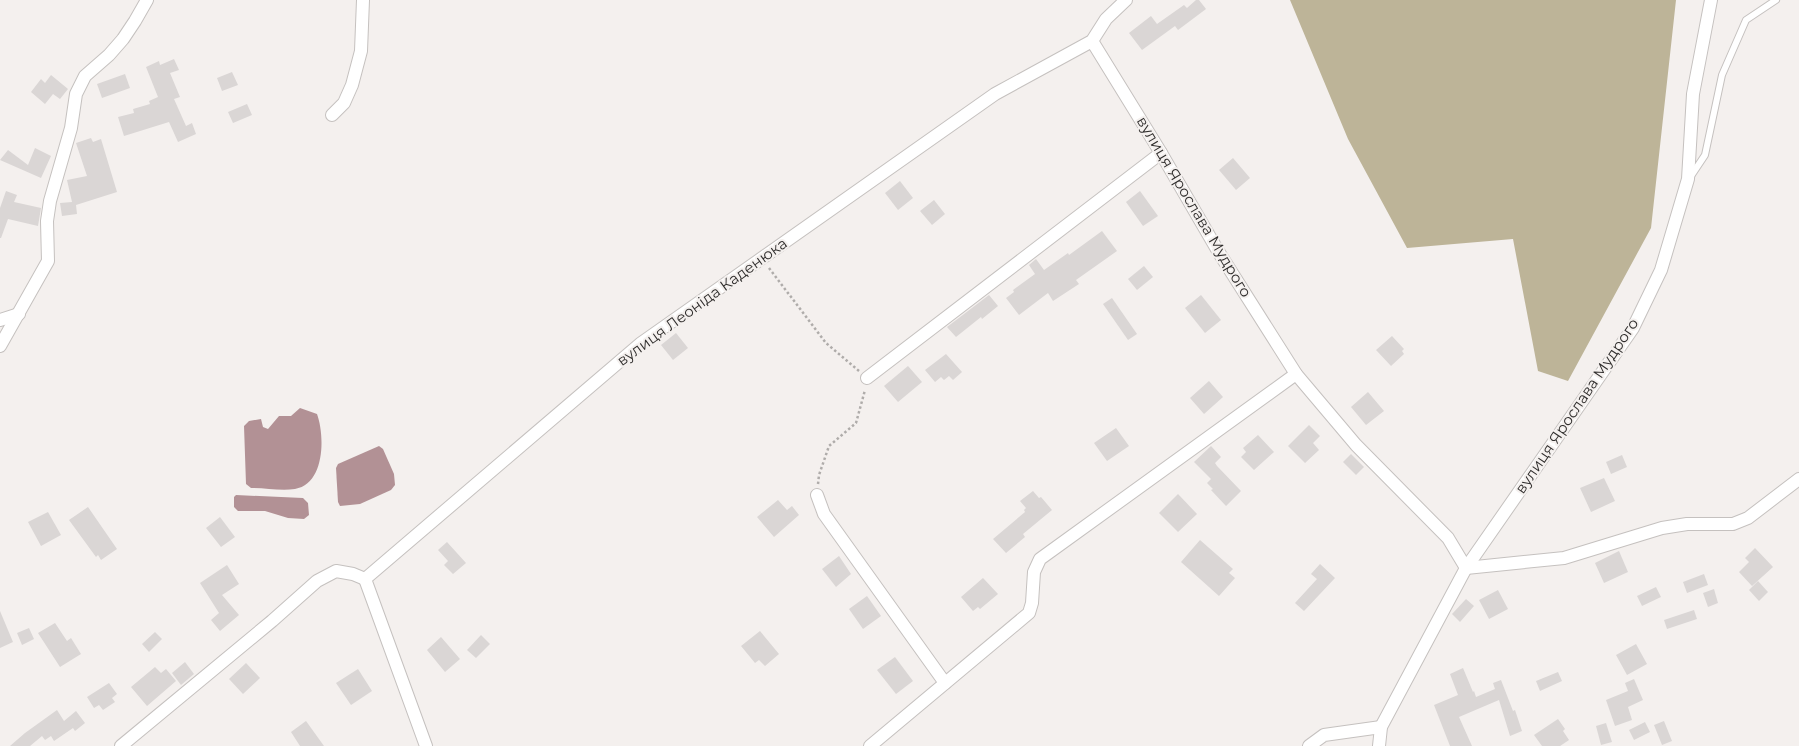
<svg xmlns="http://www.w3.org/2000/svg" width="1799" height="746" font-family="Montserrat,sans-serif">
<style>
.forest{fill:#bdb498}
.water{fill:#b29195}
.building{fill:#dad6d5}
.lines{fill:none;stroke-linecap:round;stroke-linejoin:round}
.lane-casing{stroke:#c5c1bf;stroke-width:8}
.street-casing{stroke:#c5c1bf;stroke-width:14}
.path{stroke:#afacaa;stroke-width:2.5;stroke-dasharray:2.5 2.5;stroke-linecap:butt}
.lane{stroke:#fff;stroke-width:6}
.street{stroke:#fff;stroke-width:12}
.labels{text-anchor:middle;stroke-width:4;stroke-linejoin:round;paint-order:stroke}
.street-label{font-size:15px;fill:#2f2d2c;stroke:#f4f0ee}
</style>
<rect width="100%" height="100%" fill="#f4f0ee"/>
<path class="forest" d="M1290,0H1676L1651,228L1568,381L1538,371L1513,239L1407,248L1348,139Z"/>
<g class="water">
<path d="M300,408L317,414C325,436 325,484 295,489C281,491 265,488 251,488L246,484L244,426L249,421L261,419L263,427L268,429L279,416H291Z"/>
<path d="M379,446L383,449L394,474L395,485L391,490L360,504L340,506L338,502L336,468L338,464Z"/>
<path d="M236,495L303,498L308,503L309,515L304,519L288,518L265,511H238L234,507V497Z"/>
</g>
<g class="building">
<path d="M1196,0H1199L1206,9L1178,30L1175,26L1142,50L1129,33L1151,16L1157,24L1184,5L1187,8Z"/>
<path d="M174,59L179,70L170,73L180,97L174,99L186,126L192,123L196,134L178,142L169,122L124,136L118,117L134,113L133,109L150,104L149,101L158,97L146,67L159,61L160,65Z"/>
<path d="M232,72L238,85L222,91L217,78Z"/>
<path d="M125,74L130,88L102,98L97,84Z"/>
<path d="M51,75L68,89L60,99L53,94L45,104L31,92L41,79L45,83Z"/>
<path d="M247,104L252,115L233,123L228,112Z"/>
<path d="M91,138L93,142L101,139L117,192L76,205L77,214L62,216L60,203L72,202L67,180L87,176L76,143Z"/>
<path d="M35,148L51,156L41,178L0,160L8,150L28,165Z"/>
<path d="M1233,158L1250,178L1236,190L1219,170Z"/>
<path d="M900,181L913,198L898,210L885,193Z"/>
<path d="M6,191L17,195L14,202L41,208L38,226L8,219L1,238H0V208Z"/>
<path d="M1140,191L1158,216L1143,226L1126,202Z"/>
<path d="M934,200L945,214L932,225L920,211Z"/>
<path d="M1102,231L1117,251L1076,280L1079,284L1053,301L1048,293L1019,315L1006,298L1014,292L1013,290L1035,274L1029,265L1036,259L1044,270L1068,253L1069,255Z"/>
<path d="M1144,266L1153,277L1137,290L1128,279Z"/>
<path d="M989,295L998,306L982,319L981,317L956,337L947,327Z"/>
<path d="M1201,295L1221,320L1205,333L1185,308Z"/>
<path d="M1112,298L1137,334L1128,340L1103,304Z"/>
<path d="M676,333L688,348L673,360L661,345Z"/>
<path d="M1392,336L1404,349L1402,351L1404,354L1391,366L1376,350Z"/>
<path d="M946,354L962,372L953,380L949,376L944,380L941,377L935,382L925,370Z"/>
<path d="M908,366L922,382L898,402L884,386Z"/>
<path d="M1209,381L1223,397L1204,414L1190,398Z"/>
<path d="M1368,392L1384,411L1366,425L1351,407Z"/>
<path d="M1309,425L1320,436L1313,443L1319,450L1305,463L1288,446Z"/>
<path d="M1116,428L1129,446L1107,461L1094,443Z"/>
<path d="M1258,435L1274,452L1254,470L1241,457L1246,452L1243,448Z"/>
<path d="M1211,446L1221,457L1215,463L1217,466L1241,491L1226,506L1211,490L1213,489L1207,483L1211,479L1194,462Z"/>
<path d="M1351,454L1364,467L1356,475L1343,462Z"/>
<path d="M1622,455L1627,467L1611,474L1606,462Z"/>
<path d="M1604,478L1615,501L1591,512L1580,488Z"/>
<path d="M1033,491L1039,498L1041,497L1052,510L1023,534L1025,537L1006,553L993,539L1025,512L1024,510L1026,508L1020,501Z"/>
<path d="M1178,494L1197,514L1178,532L1159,513Z"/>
<path d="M778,500L787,510L792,506L799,515L774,537L757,517Z"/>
<path d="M88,507L117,549L101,560L98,555L96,557L69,520Z"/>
<path d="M48,512L61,535L41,546L28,522Z"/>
<path d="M220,517L235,537L221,547L206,528Z"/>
<path d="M1200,540L1233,569L1229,573L1235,578L1219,596L1181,562Z"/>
<path d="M447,542L466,563L453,574L444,565L448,561L438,550Z"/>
<path d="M1755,548L1773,567L1752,586L1739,572L1749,562L1745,558Z"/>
<path d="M1619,551L1628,572L1604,583L1595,563Z"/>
<path d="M839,556L851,574L836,587L822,569Z"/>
<path d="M1320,564L1335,578L1304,611L1295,603L1317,579L1311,574Z"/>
<path d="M227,565L239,584L222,595L239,615L220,631L211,620L219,613L200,583Z"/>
<path d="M1704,574L1708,585L1687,593L1683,582Z"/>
<path d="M983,578L998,594L980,609L978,607L973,611L961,597Z"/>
<path d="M1758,581L1768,592L1759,601L1749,590Z"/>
<path d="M1656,587L1661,597L1642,606L1637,596Z"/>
<path d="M1714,589L1718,603L1708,607L1703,593Z"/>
<path d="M1498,590L1508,609L1489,619L1479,600Z"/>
<path d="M867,596L881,616L863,629L849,609Z"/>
<path d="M1466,599L1474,606L1460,622L1452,614Z"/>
<path d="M1694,610L1697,619L1667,629L1664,620Z"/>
<path d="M0,611L13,642L0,648Z"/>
<path d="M55,623L67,641L71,638L81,654L60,667L38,633Z"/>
<path d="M29,628L34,639L22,645L17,633Z"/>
<path d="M760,631L779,654L765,666L759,660L755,663L741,646Z"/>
<path d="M155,632L162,639L149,652L142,644Z"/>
<path d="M481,635L490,644L476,658L467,650Z"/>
<path d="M441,637L460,659L445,672L427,650Z"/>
<path d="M1636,644L1647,664L1627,675L1616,655Z"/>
<path d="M895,657L913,681L896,694L877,670Z"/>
<path d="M185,662L194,674L181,685L172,673Z"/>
<path d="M246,663L260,678L243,694L229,679Z"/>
<path d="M155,667L161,673L166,669L176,681L147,706L131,687Z"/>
<path d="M1463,668L1473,692L1474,691L1476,697L1495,689L1493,683L1501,680L1513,711L1515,710L1522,731L1510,736L1499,700L1459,717L1472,746H1450L1434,705L1458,695L1450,674Z"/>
<path d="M358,669L372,691L351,705L336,683Z"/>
<path d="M1558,672L1562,681L1540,691L1536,681Z"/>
<path d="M1634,679L1643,700L1628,707L1632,720L1615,726L1606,700L1628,691L1625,683Z"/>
<path d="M109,683L117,694L112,698L115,702L103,710L99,705L94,708L87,697Z"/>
<path d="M57,710L64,721L76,711L85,723L75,731L73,728L54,741L51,736L45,740L42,736L30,746H10L25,733Z"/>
<path d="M1558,719L1565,729L1563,731L1569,740L1560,746H1542L1534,735Z"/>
<path d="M306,721L324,746H300L291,732Z"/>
<path d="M1664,721L1672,741L1662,745L1654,725Z"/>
<path d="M1645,722L1650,732L1634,740L1629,730Z"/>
<path d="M1606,723L1612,742L1601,745L1596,726Z"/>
</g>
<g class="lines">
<defs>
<path id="lane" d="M1691,176L1705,155L1722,75L1746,20L1776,0"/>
<g id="street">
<path d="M1092,41L1161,153L1218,251L1296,374L1356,445L1448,538L1466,568L1564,558L1662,528L1687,524H1733L1748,518L1799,479"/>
<path d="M332,115L344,103L352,85L361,51L363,0"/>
<path d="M0,320L19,314"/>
<path d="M0,346L48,261L47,221L50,201L71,128L76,94L85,76L109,55L123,39L135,21L147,0"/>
<path d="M867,378L1161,153"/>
<path d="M817,495L824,514L945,683"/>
<path d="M121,746L272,621L317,581L336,571L353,574L365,579"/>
<path d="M426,746L365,579L640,344L995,94L1092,41L1106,19L1126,0"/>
<path d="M870,746L1029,613L1032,603L1034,572L1040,559L1296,374"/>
<path d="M1309,746L1324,735L1381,727"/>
<path d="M1379,746L1381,727L1466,568L1633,328L1661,270L1688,179L1693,94L1711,0"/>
</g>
</defs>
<use href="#lane" class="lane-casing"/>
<use href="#street" class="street-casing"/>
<g class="path">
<path d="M769,268L826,343L859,371"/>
<path d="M818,484L819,475L829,446L856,423L865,390"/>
</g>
<use href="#lane" class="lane"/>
<use href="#street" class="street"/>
</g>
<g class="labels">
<g class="street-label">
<text transform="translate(1194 207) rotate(59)" y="5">вулиця Ярослава Мудрого</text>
<text transform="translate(702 302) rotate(-36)" y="5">вулиця Леоніда Каденюка</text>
<text transform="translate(1577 406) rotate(-56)" y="5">вулиця Ярослава Мудрого</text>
</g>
</g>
</svg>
